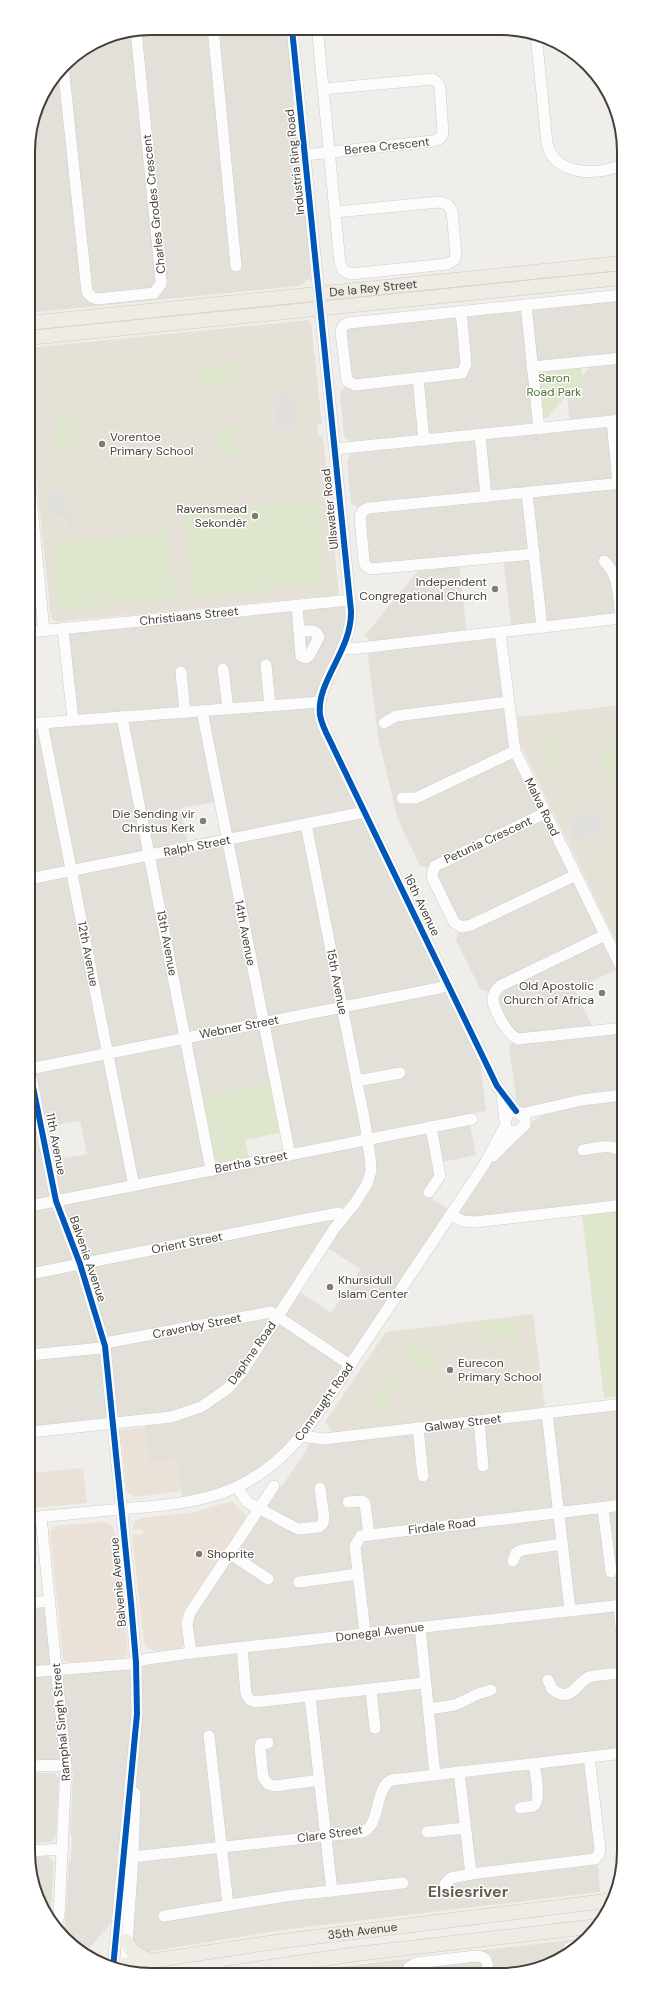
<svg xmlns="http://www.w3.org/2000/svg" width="652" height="2003" font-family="'DM Sans',sans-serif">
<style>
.residential{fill:#e3e0d9;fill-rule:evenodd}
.commercial{fill:#eae2d8}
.education{fill:#e6e1d7}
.green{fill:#dee7ce}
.parking{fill:#e1dfdc}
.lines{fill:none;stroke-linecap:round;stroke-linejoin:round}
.minor-casing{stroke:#ceccc9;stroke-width:12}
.major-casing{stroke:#d0c9bb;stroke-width:15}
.minor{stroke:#fdfcfc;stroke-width:11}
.major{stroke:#efece5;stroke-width:14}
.cycleway-casing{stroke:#fff;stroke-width:8}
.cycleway{stroke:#0057b8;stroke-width:6}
.poi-dot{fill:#817c77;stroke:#fff;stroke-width:1.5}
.labels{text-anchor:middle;stroke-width:3;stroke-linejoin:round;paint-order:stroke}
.street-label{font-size:12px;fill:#453f38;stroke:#fff}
.park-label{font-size:12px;fill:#4c7131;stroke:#fff}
.poi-label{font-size:12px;fill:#453f38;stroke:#fff;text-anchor:start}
.district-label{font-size:16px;font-weight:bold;fill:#675d50;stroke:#fff}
.rim{fill:none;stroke:#453f38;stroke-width:2}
</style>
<rect width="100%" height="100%" fill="#f0eeeb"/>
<g class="residential">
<path d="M151,28L292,29L317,279L308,280L299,286L28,313V144L37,104L64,64L104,37Z"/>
<path d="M622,295V618L512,631L503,557L368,568L363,511L351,503L347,460L351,454L350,441L344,436L340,393L348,383L341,328ZM588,361L589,368L582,376L584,393L567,394L570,425L539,428L533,366Z"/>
<path d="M459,562L467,636L500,633L513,745L613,950L623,945V970L621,967L575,990L595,1032L623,1029V1204L475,1221L451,1215L303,1435L273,1465L184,1504L176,1459L149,1462L145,1421L30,1433L29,724L73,720L64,629L350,601V616L319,709L479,1049L486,1111L472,1113L473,1119L469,1120L476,1155L438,1163L440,1175L427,1195L452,1212L485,1165L525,1126L558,1106L518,1111L509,1048L514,1039L493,994L480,989L456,940L460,927L433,869L420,866L397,817L378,736L367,648H371L370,641L365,635L423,565ZM220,801L227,840L188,847L181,808ZM275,1082L290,1154L212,1170L198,1097ZM80,1121L87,1154L49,1161L46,1127ZM324,1246L361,1269L331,1313L296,1289Z"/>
<path d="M623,1404L624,1754L590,1757L600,1892L289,1929L146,1952L133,1941L127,1940L133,1857L138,1745L126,1769L112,1922L85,1953L64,1939L60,1932L65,1926L69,1860H71L72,1835H70L73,1772H66V1765L35,1766V1773H54L59,1778L56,1836L50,1842L30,1843V1604L50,1602L57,1672L190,1654L186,1625L276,1482L282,1486L307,1449L312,1438Z"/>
<path d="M48,1856L54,1863L50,1919L41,1906L30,1875V1857Z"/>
<path d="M587,1938L562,1959L524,1973H303V1971Z"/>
</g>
<g class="commercial">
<path d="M146,1427L149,1461L176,1459L182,1491L136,1497L127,1493L120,1430Z"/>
<path d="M83,1468L87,1503L30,1508V1473Z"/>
<path d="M232,1501L248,1518L181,1617L184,1644L179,1649L156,1651L148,1649L144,1642L132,1535L143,1534L142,1529L132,1530L135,1521L141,1518L194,1512Z"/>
<path d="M102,1522L110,1524L115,1532L128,1653L123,1658L68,1664L63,1660L50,1532L55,1526Z"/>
</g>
<g class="education">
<path d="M308,320L311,323L322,424H317L318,434L323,438L339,595L56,622L51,618L29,408L28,348Z"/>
<path d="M622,705L623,945L619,947L520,744L517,717Z"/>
<path d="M533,1314L545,1408L332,1433L325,1422L386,1332Z"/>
</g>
<g class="green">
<path d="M236,363L238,383L198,387L196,367Z"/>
<path d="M581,365L584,393L567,395L547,418H542L537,372Z"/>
<path d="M76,419L79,446L57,448L55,421Z"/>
<path d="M233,422L236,456L219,458L216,424Z"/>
<path d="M316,500L324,583L193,597L184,514Z"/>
<path d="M169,532L176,598L58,610L52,544Z"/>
<path d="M542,735H546L557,742L565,763L548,766Z"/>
<path d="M617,743L621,776L604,778L600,745Z"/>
<path d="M270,1083L279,1133L245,1140L249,1157L221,1163L215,1160L202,1096Z"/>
<path d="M623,1211V1396L604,1398L582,1216Z"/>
<path d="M518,1319L520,1338L481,1342L479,1323Z"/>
<path d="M413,1340L441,1359L431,1373L403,1354Z"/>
<path d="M388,1374L400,1382L382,1408L371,1400Z"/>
</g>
<g class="parking">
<path d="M293,392L297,429L277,431L273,394Z"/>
<path d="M64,490L66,509H73L75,532H68L66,515L50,517L47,492Z"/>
<path d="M601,813L603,836L572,840L570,817Z"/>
</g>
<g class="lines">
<defs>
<g id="minor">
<path d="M213,28L236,266"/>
<path d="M292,29L351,611C352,651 316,681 320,715C322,727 329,738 334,749L497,1086L516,1111"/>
<path d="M321,29L318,36L340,263L343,270L351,274L447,264L454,260L456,255L452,211L447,204L439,202L336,212"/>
<path d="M536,35L547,143C554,176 597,176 622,165"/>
<path d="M63,65L87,292L92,297L97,299L154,293L161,284V280L136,31"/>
<path d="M305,155L433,141L439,139L443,134L440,88L438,83L433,79L323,89"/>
<path d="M526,305L539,429"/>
<path d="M461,311L466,364L462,373L355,385L347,381L341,333C341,328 344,324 349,323L622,295"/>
<path d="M532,367L622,358"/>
<path d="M418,378L424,440"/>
<path d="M612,421L618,483"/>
<path d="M480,435L486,497"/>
<path d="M335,449L622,420"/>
<path d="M29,476L44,631"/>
<path d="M527,493L542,627"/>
<path d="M534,554L371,569L366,566L364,562L360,516L363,511L369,508L622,483"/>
<path d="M604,561C620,575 618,599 621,618"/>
<path d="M297,606L301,656L306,658L309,656L319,637C315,628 307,631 299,632"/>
<path d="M63,629L73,720"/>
<path d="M29,632L350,600"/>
<path d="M500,632L515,751L623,971"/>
<path d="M343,649L360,648L622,618"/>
<path d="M266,665L270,706"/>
<path d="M223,669L228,709"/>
<path d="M181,672L185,712"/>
<path d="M202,711L290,1155"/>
<path d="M122,717L211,1170"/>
<path d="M42,723L134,1186"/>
<path d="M384,723L396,716L508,702"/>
<path d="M29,724L320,702"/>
<path d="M402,798H416L515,751"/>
<path d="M545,813L435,866L432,874L433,879L454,922L461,927L471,925L576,875"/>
<path d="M29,879L365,812"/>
<path d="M605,935L500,986C497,989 494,992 493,997C491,1006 508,1036 518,1039L623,1028"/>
<path d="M29,1067L56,1201L80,1264L105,1346L131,1603L136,1662L137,1714L113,1968"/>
<path d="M29,1069L439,988L448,984"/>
<path d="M357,1081L400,1073"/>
<path d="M502,1096L506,1128L509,1131L517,1132L525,1125V1119L519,1112H511L505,1118"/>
<path d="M521,1114L582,1100L623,1095"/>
<path d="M583,1150C597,1148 610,1143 623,1152"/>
<path d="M493,1156L517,1132"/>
<path d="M429,1192L440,1176L431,1127"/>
<path d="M30,1206L472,1119"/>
<path d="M451,1215L463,1221L475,1222L623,1205"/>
<path d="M30,1274L317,1217L339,1213L344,1217"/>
<path d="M30,1355L101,1348L110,1342L271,1312L350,1365"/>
<path d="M547,1413L570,1610"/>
<path d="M479,1421L483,1466"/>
<path d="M418,1428L423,1476"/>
<path d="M30,1432L171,1417L201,1407L227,1389L242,1372L334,1229L355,1203L367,1184L371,1171L370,1157L365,1123L306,824"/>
<path d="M302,1436L324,1439L623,1404"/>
<path d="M237,1487L247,1502L298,1529L319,1527L323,1523L324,1518L320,1488"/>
<path d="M348,1502L362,1501L365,1503L369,1535"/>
<path d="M603,1508L611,1572"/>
<path d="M41,1517L66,1765L59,1916L55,1926"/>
<path d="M30,1518C64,1514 99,1511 133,1508C215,1502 264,1489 314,1419L484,1165L505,1126"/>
<path d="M229,1553L268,1579"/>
<path d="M513,1561L516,1553L522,1550L562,1544"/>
<path d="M299,1582L358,1574"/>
<path d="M30,1603L50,1601"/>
<path d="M619,1605L623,1648"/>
<path d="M420,1627L435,1775"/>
<path d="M365,1633L355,1546L361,1536L623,1505"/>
<path d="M242,1648L246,1694L250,1700L255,1702L424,1683"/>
<path d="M191,1653L187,1624L190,1613L274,1486"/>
<path d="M30,1672L129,1664L147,1659L191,1653L623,1605"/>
<path d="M548,1680L552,1689C571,1705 578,1681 589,1677C599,1674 613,1674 624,1673"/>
<path d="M371,1690L375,1728"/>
<path d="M310,1697L332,1891"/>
<path d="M428,1709L455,1705L478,1694L491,1690"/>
<path d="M209,1736L228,1905"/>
<path d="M268,1743L261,1744L260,1748L263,1777L268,1784L275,1786L320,1780"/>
<path d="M30,1766L66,1765"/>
<path d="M459,1772L471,1874"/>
<path d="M520,1808C524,1807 530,1807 533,1806C542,1802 535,1772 534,1763"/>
<path d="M427,1832L465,1828"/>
<path d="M30,1851L63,1849"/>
<path d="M123,1858L362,1832C381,1827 374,1789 391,1780L624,1753"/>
<path d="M445,1884L451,1878L471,1874L595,1859L599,1854L600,1849L589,1757"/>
<path d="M164,1916L286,1896L403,1883"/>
<path d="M567,1955L569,1948L579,1945"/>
<path d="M125,1972L133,1857L135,1793"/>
<path d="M408,1973L409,1967L416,1963L476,1956C487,1956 488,1963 488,1973"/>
</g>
<g id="major">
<path id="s1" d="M28,323L622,263"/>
<path d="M28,338L622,278"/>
<path d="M126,1941L133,1952L150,1961"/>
<path id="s2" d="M111,1967L282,1941L614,1900"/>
<path d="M228,1973L357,1954L598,1926"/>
</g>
</defs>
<use href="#minor" class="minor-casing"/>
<use href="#major" class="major-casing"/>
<use href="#minor" class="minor"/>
<use href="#major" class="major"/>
<defs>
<g id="cycleway">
<path d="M292,29L351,611C352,651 316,681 320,715C322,727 329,738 334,749L497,1086L516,1111"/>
<path d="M29,1067L56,1201L80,1264L105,1346L131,1603L136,1662L137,1714L113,1968"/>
</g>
</defs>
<use href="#cycleway" class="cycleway-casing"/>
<use href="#cycleway" class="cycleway"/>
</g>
<g class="poi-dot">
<circle cx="102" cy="444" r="4"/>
<circle cx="255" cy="516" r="4"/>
<circle cx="495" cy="589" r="4"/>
<circle cx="203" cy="821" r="4"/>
<circle cx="602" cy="993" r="4"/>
<circle cx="330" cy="1287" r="4"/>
<circle cx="450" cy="1370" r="4"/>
<circle cx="199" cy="1554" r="4"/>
</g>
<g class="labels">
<g class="street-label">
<text transform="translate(387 146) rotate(-6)" y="4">Berea Crescent</text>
<text transform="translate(295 162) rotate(-96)" y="4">Industria Ring Road</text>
<text transform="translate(154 204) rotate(-96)" y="4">Charles Grodes Crescent</text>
<text dy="4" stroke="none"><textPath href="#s1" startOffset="347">De la Rey Street</textPath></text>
<text transform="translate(330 509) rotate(-96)" y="4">Ullswater Road</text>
<text transform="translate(189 616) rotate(-6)" y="4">Christiaans Street</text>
<text transform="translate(542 807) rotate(64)" y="4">Malva Road</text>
<text transform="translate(488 840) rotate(-25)" y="4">Petunia Crescent</text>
<text transform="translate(197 846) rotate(-11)" y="4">Ralph Street</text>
<text transform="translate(422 905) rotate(64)" y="4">16th Avenue</text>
<text transform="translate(245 933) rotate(79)" y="4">14th Avenue</text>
<text transform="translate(167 943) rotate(79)" y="4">13th Avenue</text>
<text transform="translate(88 954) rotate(79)" y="4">12th Avenue</text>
<text transform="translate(337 982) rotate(79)" y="4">15th Avenue</text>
<text transform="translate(239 1027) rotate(-11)" y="4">Webner Street</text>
<text transform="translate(56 1144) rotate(79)" y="4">11th Avenue</text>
<text transform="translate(251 1162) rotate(-11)" y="4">Bertha Street</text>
<text transform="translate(187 1243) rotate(-11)" y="4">Orient Street</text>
<text transform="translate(88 1259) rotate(71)" y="4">Balvenie Avenue</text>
<text transform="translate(197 1326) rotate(-11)" y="4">Cravenby Street</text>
<text transform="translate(252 1353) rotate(-55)" y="4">Daphne Road</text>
<text transform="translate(324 1402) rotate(-55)" y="4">Connaught Road</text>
<text transform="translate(463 1423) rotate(-7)" y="4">Galway Street</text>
<text transform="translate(442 1526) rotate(-7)" y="4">Firdale Road</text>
<text transform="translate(118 1582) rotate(-95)" y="4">Balvenie Avenue</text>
<text transform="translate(380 1632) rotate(-7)" y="4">Donegal Avenue</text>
<text transform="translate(61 1722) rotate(-95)" y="4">Ramphal Singh Street</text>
<text transform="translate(330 1834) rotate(-8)" y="4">Clare Street</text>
<text dy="4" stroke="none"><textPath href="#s2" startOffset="254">35th Avenue</textPath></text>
</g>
<g class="park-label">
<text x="554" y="382">Saron<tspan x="554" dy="14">Road Park</tspan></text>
</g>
<g class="poi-label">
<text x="110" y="441">Vorentoe<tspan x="110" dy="14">Primary School</tspan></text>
<text x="247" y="513" text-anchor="end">Ravensmead<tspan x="247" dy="14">Sekondêr</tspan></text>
<text x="487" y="586" text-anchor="end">Independent<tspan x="487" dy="14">Congregational Church</tspan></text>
<text x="195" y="818" text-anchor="end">Die Sending vir<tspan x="195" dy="14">Christus Kerk</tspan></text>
<text x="594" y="990" text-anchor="end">Old Apostolic<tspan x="594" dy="14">Church of Africa</tspan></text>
<text x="338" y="1284">Khursidull<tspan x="338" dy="14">Islam Center</tspan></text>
<text x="458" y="1367">Eurecon<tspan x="458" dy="14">Primary School</tspan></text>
<text x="207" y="1558">Shoprite</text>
</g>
<g class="district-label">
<text x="468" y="1897">Elsiesriver</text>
</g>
</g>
<path d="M0 0H652V2003H0ZM151 35H501A116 116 0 0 1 617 151V1852A116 116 0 0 1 501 1968H151A116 116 0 0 1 35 1852V151A116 116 0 0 1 151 35Z" fill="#fff" fill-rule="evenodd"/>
<path class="rim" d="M151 35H501A116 116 0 0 1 617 151V1852A116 116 0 0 1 501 1968H151A116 116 0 0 1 35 1852V151A116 116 0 0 1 151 35Z"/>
</svg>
